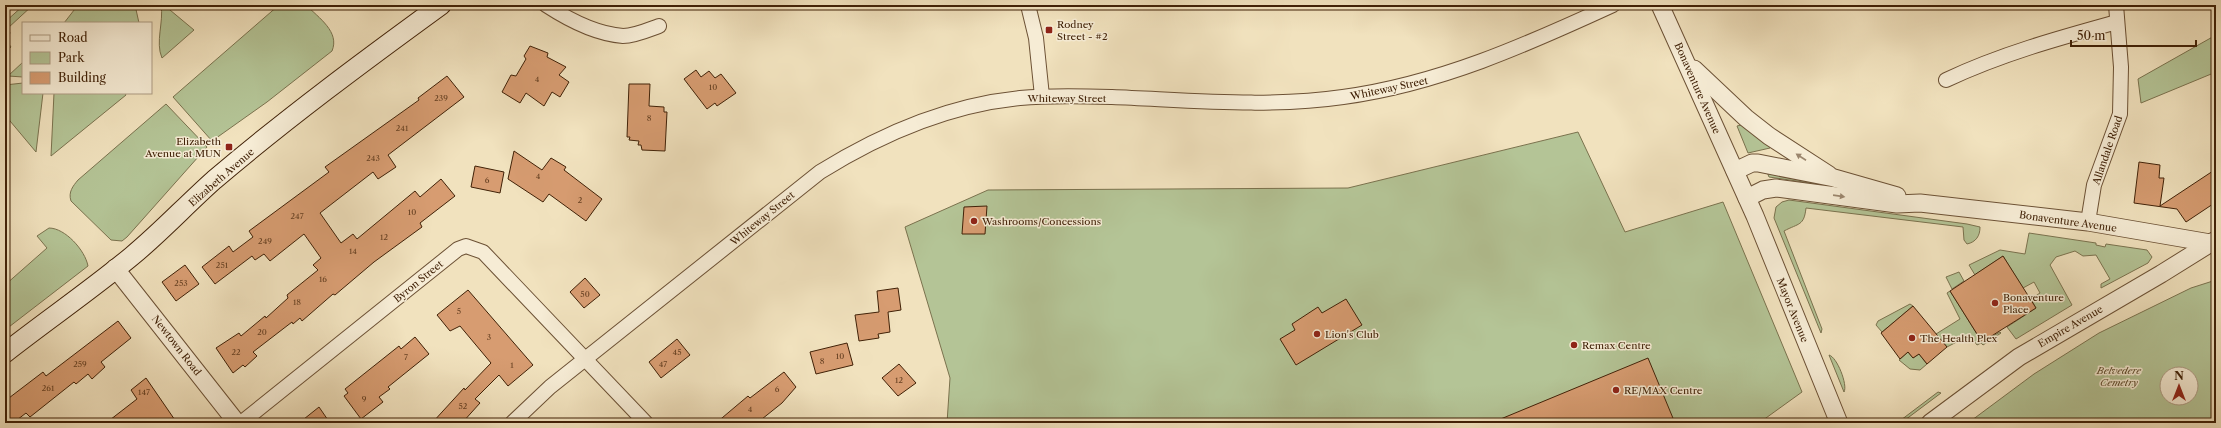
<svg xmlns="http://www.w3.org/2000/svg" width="2221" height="428" font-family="'Libre Caslon Text',serif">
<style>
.green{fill:#b4c496;stroke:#7a724e;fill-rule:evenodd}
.building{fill:#d79c71;stroke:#402107}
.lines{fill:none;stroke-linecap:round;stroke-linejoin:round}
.minor-casing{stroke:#6c5135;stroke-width:16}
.tertiary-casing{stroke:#6c5135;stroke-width:19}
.secondary-casing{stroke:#402107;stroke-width:21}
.minor{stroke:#f6ecd5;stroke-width:14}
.tertiary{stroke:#f6ecd5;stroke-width:17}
.secondary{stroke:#f6ecd5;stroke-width:19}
.oneway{fill:#9b866e}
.poi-dot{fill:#8f2418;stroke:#f6ecd5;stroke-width:1.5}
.labels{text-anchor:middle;stroke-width:3;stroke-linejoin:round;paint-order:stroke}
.number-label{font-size:8px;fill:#664022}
.poi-label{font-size:10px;fill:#402107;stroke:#f6ecd5;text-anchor:start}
.street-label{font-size:10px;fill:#402107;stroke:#f6ecd5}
.park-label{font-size:10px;font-style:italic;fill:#5d4a2b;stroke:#f6ecd5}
</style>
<rect width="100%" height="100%" fill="#f1e2be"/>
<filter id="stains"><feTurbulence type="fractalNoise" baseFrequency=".005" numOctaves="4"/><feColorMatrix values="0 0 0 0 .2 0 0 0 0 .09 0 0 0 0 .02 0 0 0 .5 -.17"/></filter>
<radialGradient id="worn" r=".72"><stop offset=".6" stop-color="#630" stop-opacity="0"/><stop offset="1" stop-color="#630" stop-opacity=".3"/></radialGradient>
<g class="green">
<path d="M24,5H33L8,28L10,33L6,40L11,47L5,53V22Z"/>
<path d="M78,5H135L139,23H64Z"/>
<path d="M161,5H164L194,30L162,58C155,42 164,22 161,5Z"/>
<path d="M279,5H306C319,18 340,32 332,51L267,102L212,141L173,97Z"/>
<path d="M2216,35V72L2141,103L2138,79Z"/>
<path d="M23,62V77L8,76Z"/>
<path d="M23,83V93H43L36,152L5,115V85Z"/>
<path d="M54,93H125L126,95L51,156Z"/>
<path d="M166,104L207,147L127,237L122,241L111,240L71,201C68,192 73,186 78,180Z"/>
<path d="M1741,125L1770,144V148L1748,153L1737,126Z"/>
<path d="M1578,132L1625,232L1723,202L1802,392L1759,423H947L950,378L905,227L988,190L1348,188Z"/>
<path d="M1767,172L1817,181V184L1769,177Z"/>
<path d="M1789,200L1967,224L1980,227C1980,236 1976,242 1967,244L1964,240L1963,227L1806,208C1804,226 1799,223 1784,231L1822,329L1821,333L1774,218L1776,207L1782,202Z"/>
<path d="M49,228C65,228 85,250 88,266L5,330V285L47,248L37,236Z"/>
<path d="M2029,233L2096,243V245L2105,247L2106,244L2147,250L2152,257L2148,263L2101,288V284L2110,279L2096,255L2083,256L2075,251L2056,257L2050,265L2072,305L2016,339L2007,327L2036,308L2031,299L2040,293L2034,282L2023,288L2003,256L1975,275L1969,265L2000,250L2025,254Z"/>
<path d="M1959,272L1964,281L1952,289L1946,277Z"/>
<path d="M2216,280V423H1968L2034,374L2099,333L2191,288ZM2167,374H2191V398H2167Z"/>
<path d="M1950,291L1982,342L2000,332L2001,333L1983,345L1981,343L1977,345L1970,335L1947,347L1936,334L1960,319L1947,293Z"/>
<path d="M1910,304L1913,306L1882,332L1876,325L1878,321Z"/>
<path d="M1908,352L1913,358L1919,354L1927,364L1920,370L1910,369L1899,360Z"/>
<path d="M1829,355C1837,357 1848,385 1844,392Z"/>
<path d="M1938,392L1941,393L1901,423H1897Z"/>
</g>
<g class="building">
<path d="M530,46L548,53L547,57L566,67L559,75L569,82L560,97L552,92L544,106L526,93L520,103L502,92L511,75L516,76L526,59L524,56Z"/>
<path d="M696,70L701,77L709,71L715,78L721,74L736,93L717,106L715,103L707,109L684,79Z"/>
<path d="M447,76L464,97L388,155L396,167L378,179L373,172L320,213L341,243L353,234L357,239L415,191L420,197L441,179L455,196L420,223L422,227L374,262L335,295L333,294L302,321L300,318L293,324L292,322L253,352L257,356L245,367L243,365L233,373L216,348L239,333L241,336L265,316L266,318L288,298L287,295L318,270L313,265L321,258L304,234L270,261L264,254L255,260L252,256L215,284L202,267L229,246L233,252L253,237L249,231L329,172L325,167L419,100L418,98Z"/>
<path d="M629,84H650L649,106L664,107V112H667L665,151L642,150L641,145H638L639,141L629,140L630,137H627Z"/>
<path d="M514,151L542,170L551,158L566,167L564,170L602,199L586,221L549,194L543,202L508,179Z"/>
<path d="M2139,162L2160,165L2159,178H2164L2160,206L2216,169V202L2186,222L2177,209L2134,203Z"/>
<path d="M475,166L504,172L500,193L471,187Z"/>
<path d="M987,206L985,234H962L964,207Z"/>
<path d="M2003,256L2036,308L1982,342L1950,291Z"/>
<path d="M185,265L199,284L176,301L162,282Z"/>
<path d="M585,278L600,295L584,308L570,292Z"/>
<path d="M898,288L901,310L888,312L890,332L878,334L879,338L859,341L855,315L879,312L877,291Z"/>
<path d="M468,290L533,365L508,386L499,375L475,399L480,403L462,423H432L464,388L465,390L491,363L460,326L450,331L437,315Z"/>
<path d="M1346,299L1362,325L1296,365L1280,339L1295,330L1292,324L1318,307L1322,313Z"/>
<path d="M1913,306L1947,347L1927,364L1919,354L1913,358L1908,352L1900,359L1881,333Z"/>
<path d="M118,321L131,338L101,362L105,367L92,379L88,374L76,384L74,382L30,417L26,413L13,423H5V401L43,372L46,376Z"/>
<path d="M415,337L429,354L388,387L390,389L379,397L383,402L361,419L344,396L348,393L345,389L399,346L401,349Z"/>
<path d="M677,339L690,355L661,378L649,362Z"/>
<path d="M847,343L853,365L816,374L810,352Z"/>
<path d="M1648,358L1675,423H1491Z"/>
<path d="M899,364L916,383L898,396L882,378Z"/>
<path d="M784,372L796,387L782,403L757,423H716L748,396L750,398Z"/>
<path d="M146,378L177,423H106L137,399L131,390Z"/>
<path d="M319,407L330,423H299Z"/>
</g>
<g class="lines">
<defs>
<g id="minor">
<path d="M546,5C569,20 595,34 623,36C635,36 648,30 659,26"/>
<path d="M1028,5L1036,38L1042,96"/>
<path d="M1946,80C2001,54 2059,38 2117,22"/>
<path d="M2088,222L2094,185L2120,114L2121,67L2116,5"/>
<path d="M241,423L458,249L466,246L483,252L646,423"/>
<path d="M512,423L550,387L820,172C881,134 949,105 1020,98C1051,95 1081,96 1112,97C1188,100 1267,108 1343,97C1439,84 1526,45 1613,5"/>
</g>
<g id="tertiary">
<path d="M1660,5L1755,216L1839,423"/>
<path d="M1694,69L1746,118L1769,136L1829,175"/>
<path d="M1735,171L1752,163H1758L1834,178L1897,196"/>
<path d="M1747,198L1763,190L1776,188L1897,204L1920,203L2088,222L2216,244"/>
<path d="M115,268L237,423"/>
<path d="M1930,423L2019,357L2161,274L2214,241"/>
</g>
<path id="secondary" d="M5,353C47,320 91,290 132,256C161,232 186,205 214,180C287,118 364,61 441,5"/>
</defs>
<use href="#minor" class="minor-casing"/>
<use href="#tertiary" class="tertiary-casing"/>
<use href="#secondary" class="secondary-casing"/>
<use href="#minor" class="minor"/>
<use href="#tertiary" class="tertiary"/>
<use href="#secondary" class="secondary"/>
</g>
<defs><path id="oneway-solid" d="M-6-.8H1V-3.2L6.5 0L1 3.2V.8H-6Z"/></defs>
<g class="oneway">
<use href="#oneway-solid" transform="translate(1801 157) rotate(-147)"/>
<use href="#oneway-solid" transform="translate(1839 196) rotate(8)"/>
</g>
<g class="poi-dot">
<rect x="1045" y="26" width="8" height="8" rx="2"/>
<rect x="225" y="143" width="8" height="8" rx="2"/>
<circle cx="974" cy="221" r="4"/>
<circle cx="1995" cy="303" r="4"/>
<circle cx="1317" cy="334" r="4"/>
<circle cx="1912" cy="338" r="4"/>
<circle cx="1574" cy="345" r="4"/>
<circle cx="1616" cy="390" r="4"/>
</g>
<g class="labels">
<g class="number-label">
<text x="537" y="82">4</text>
<text x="713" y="90">10</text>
<text x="441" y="101">239</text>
<text x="649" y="121">8</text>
<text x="402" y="131">241</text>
<text x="373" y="161">243</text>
<text x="538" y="179">4</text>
<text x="487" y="183">6</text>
<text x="580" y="203">2</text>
<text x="412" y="215">10</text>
<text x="297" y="219">247</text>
<text x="384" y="240">12</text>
<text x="265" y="244">249</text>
<text x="353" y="254">14</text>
<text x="222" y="268">251</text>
<text x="323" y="282">16</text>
<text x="181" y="286">253</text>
<text x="585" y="297">50</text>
<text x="297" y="305">18</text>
<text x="459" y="314">5</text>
<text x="262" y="335">20</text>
<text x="489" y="340">3</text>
<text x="236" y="355">22</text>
<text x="677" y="355">45</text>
<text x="840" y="359">10</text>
<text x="406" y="360">7</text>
<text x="822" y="364">8</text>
<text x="80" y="367">259</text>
<text x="663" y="367">47</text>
<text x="512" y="368">1</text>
<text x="899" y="383">12</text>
<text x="48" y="391">261</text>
<text x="777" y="392">6</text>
<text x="144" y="395">147</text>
<text x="364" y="402">9</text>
<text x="463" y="409">52</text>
<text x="750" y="412">4</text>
</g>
<g class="poi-label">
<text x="1057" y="28">Rodney<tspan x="1057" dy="12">Street - #2</tspan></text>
<text x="221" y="145" text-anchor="end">Elizabeth<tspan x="221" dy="12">Avenue at MUN</tspan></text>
<text x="982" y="225">Washrooms/Concessions</text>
<text x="2003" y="301">Bonaventure<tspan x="2003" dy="12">Place</tspan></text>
<text x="1325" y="338">Lion's Club</text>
<text x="1920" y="342">The Health Plex</text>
<text x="1582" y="349">Remax Centre</text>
<text x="1624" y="394">RE/MAX Centre</text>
</g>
<g class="street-label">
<text transform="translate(1389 88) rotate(-12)" y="4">Whiteway Street</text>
<text transform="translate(1698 88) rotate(66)" y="4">Bonaventure Avenue</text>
<text x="1067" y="102">Whiteway Street</text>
<text transform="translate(2107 150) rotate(-71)" y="4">Allandale Road</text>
<text transform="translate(221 177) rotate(-41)" y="4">Elizabeth Avenue</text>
<text transform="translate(762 218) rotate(-39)" y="4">Whiteway Street</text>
<text transform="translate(2068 221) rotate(8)" y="4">Bonaventure Avenue</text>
<text transform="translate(418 281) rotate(-39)" y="4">Byron Street</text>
<text transform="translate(1793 310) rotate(68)" y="4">Mayor Avenue</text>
<text transform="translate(2070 326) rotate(-30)" y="4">Empire Avenue</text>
<text transform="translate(177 345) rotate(52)" y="4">Newtown Road</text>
</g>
<g class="park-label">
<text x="2119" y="374">Belvedere<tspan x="2119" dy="12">Cemetry</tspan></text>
</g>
</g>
<rect width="2221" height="428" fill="none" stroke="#f1e2be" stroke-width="20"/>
<rect x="6" y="6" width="2209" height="416" fill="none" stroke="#402107" stroke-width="2"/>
<rect x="10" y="10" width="2201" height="408" fill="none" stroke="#402107"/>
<rect x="22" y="22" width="130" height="72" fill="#f6ecd5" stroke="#ad9b83"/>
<rect x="30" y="35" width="20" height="6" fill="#f6ecd5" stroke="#ad9b83"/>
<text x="58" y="42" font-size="12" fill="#402107">Road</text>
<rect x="30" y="52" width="20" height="12" fill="#b4c496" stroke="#ad9b83"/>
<text x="58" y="62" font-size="12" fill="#402107">Park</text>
<rect x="30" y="72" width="20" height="12" fill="#d79c71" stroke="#ad9b83"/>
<text x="58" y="82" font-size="12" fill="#402107">Building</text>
<g transform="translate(2179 386)"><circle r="19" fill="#f6ecd5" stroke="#ad9b83"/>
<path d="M0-3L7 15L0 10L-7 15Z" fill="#8f2418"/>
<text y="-6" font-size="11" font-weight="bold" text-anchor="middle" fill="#402107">N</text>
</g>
<path d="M2071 40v6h125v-6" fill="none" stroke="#402107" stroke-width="2"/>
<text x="2077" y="40" font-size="12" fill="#402107" stroke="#f6ecd5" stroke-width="3" paint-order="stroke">50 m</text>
<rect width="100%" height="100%" filter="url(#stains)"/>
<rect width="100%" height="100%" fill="url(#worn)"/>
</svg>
